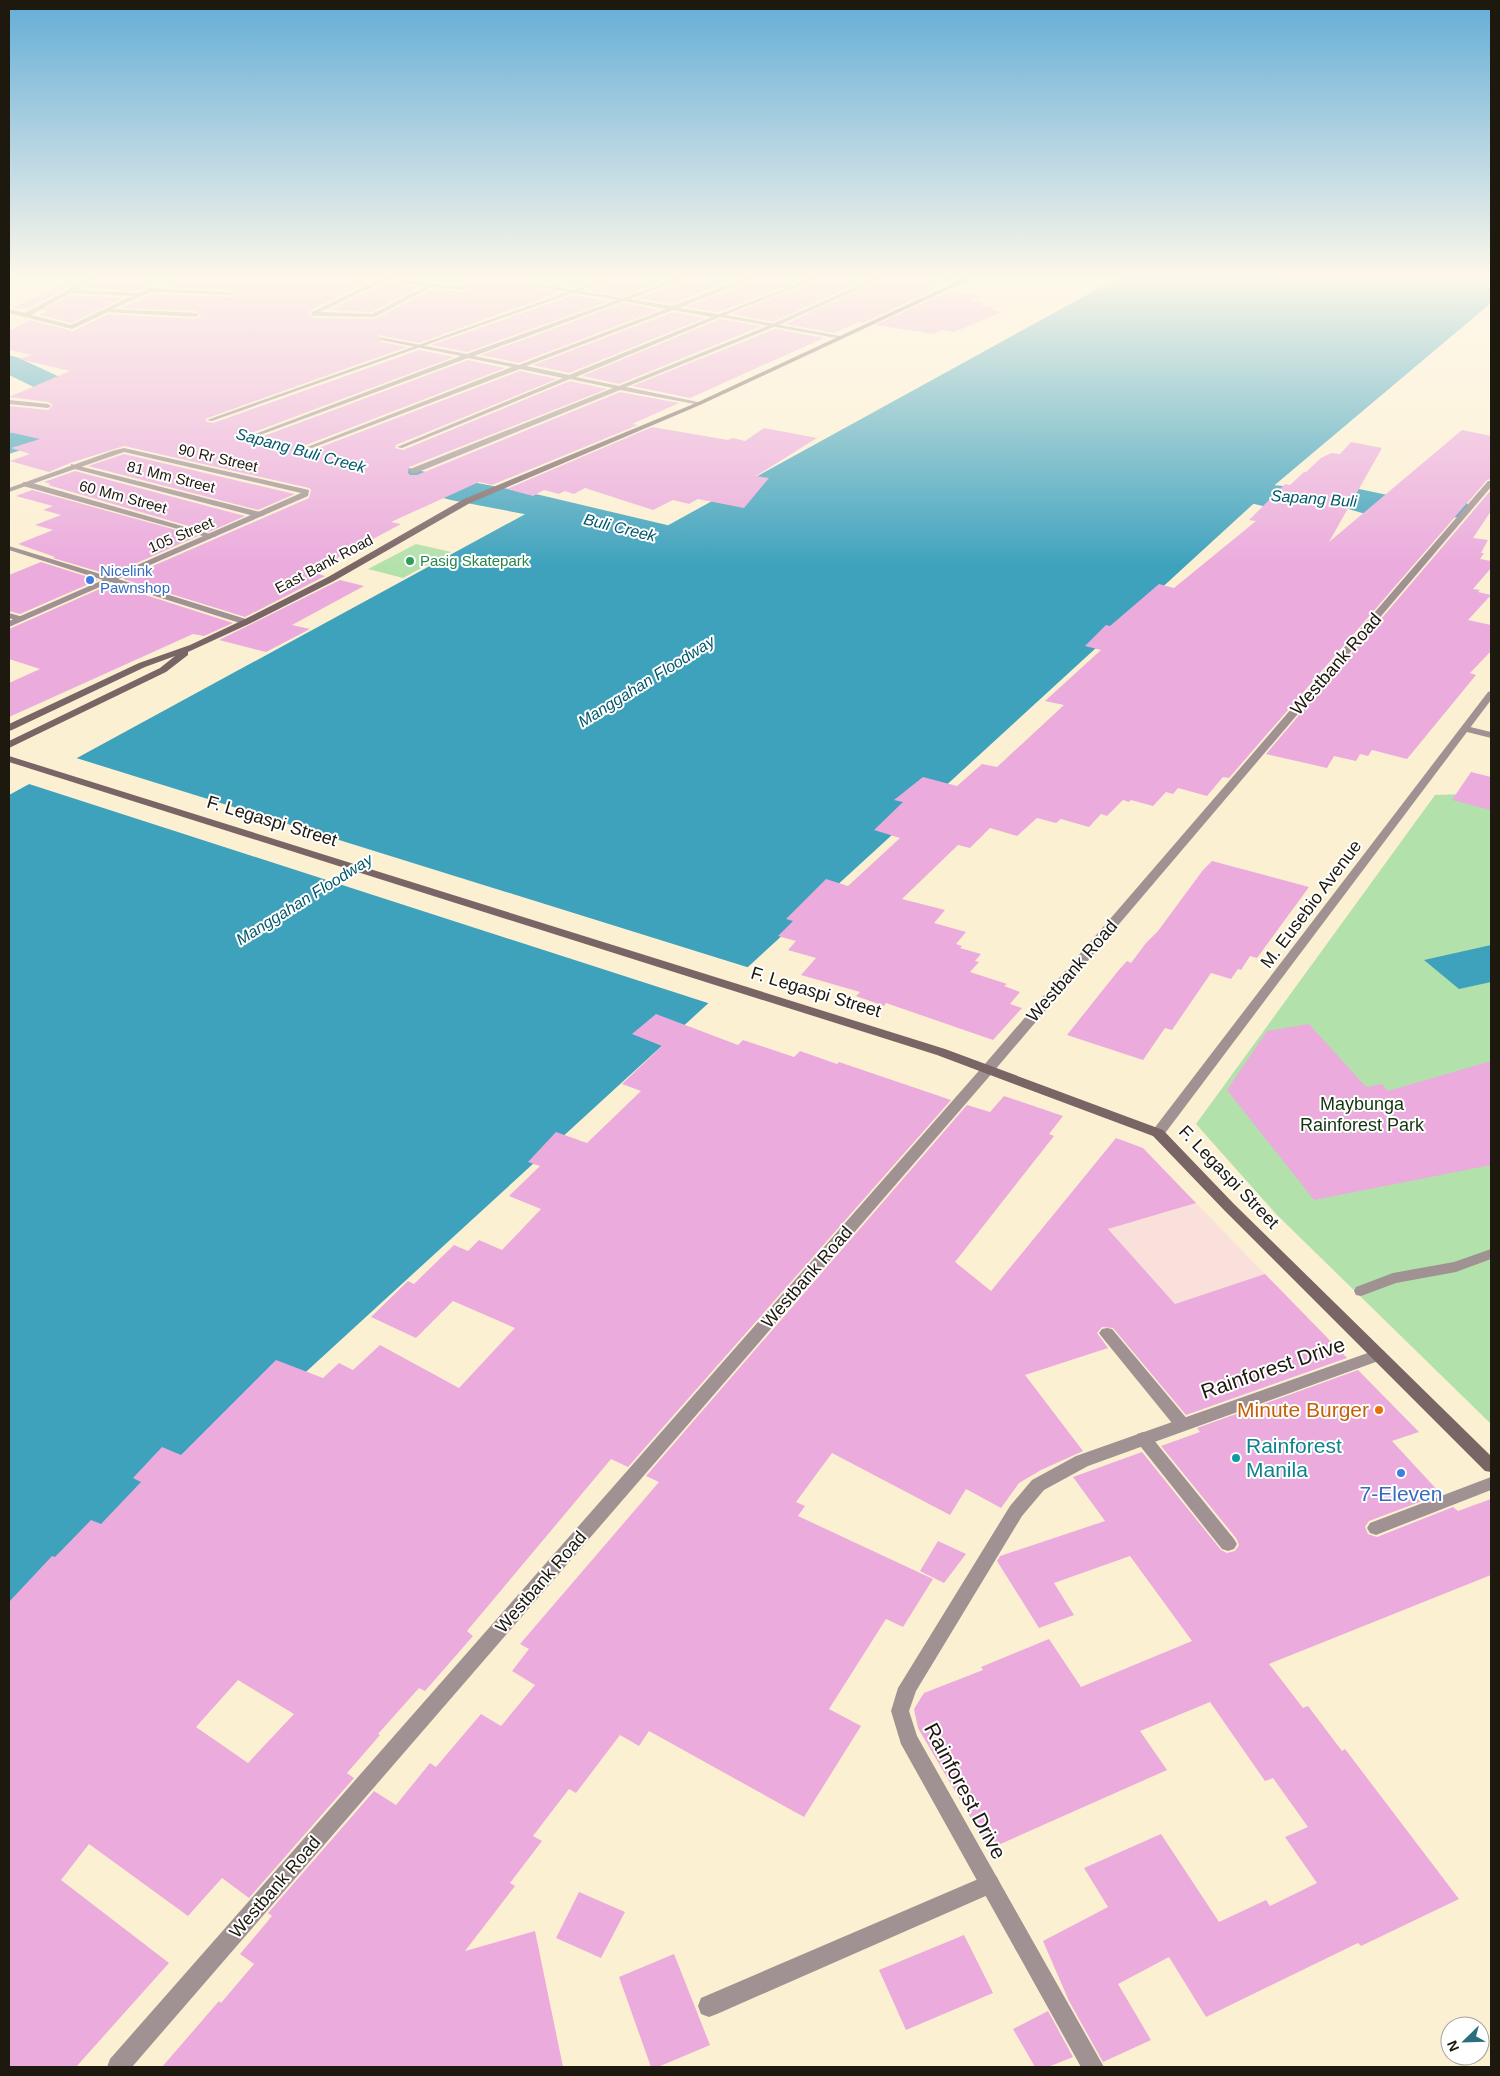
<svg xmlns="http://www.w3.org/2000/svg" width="1500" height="2076" font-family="Arial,sans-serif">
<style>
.commercial{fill:#fae0da}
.green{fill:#b3e1ac}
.water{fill:#3ea2bd}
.pier{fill:#fcf0d3}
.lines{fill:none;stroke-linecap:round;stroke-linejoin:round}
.river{fill:#3ea2bd;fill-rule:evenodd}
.building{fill:#ebabdd;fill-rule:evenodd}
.service{fill:#a09192;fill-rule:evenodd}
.minor{fill:#a09192;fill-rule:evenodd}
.tertiary{fill:#a09192;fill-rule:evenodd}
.secondary{fill:#796466;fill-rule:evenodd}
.leisure-dot{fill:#2e9e5b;stroke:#fff;stroke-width:2}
.shop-dot{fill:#3f7fe0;stroke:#fff;stroke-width:2}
.food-dot{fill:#e8710a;stroke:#fff;stroke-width:2}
.culture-dot{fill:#0f9aa8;stroke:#fff;stroke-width:2}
.labels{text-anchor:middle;stroke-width:4;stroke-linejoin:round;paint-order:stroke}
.far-street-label{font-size:15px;fill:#1d190f;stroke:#fff}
.far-leisure-label{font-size:15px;fill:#27864d;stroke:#fff;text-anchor:start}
.far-shop-label{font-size:15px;fill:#366cbe;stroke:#fff;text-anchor:start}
.far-water-label{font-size:16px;font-style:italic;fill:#00586b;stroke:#fff}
.street-label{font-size:18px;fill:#1d190f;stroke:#fff}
.park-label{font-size:18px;fill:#12350d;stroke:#fff}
.near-street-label{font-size:21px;fill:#1d190f;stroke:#fff}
.near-food-label{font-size:21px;fill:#c56008;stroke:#fff;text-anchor:end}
.near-culture-label{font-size:21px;fill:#0d838f;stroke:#fff;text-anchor:start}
.near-shop-label{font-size:21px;fill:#366cbe;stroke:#fff}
</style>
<rect width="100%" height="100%" fill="#fcf0d3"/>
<path class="commercial" d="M1196,1203L1265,1274L1175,1304L1108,1229Z"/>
<g class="green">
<path d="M416,544L451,552L403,578L368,569Z"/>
<path d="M1491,793V1424L1277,1215L1196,1124L1435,795Z"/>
</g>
<g class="water">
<path d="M1121,276H1491V303L1263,495L9,1644V795L540,506L654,533Z"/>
<path d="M1491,945V982L1459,989L1424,960Z"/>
</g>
<path class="pier" d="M73,757L750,968L711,1004L26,783Z"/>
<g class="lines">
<g class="river">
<path d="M9,355L19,358L64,379L137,397L142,404L137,411L123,413L120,417L9,454V433L93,405L42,391L9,375Z"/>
<path d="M379,461L451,478L540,495L667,525L739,564L744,572L739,580L725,584L711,580L641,541L540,517L451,500L367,478L362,471L367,464Z"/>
<path d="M1263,484L1325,490L1340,485L1421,502C1436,497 1450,497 1465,500L1470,508L1465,516L1444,519L1429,525L1369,515L1345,508L1331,512L1263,506L1250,503L1245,495L1250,487Z"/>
</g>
</g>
<g class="building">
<path d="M79,276H90L28,309L13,308Z"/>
<path d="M103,276H375L377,278L311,310L309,314L314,318L375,319L432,289L463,292L468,289L463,284L430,282L390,276H439L444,281L449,276H607L574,288L537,282L540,289L561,292L419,343L378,335L381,342L407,347L205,419L207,422L213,423L419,350L454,357L254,432L253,435L261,437L468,360L505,368L306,445L305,448L313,450L520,371L557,379L396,445L395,448L403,450L570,381L607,389L409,467L408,473L410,475H417L620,392L679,403L632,424L638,425L492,485L479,482L391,522L401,524L311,572L325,576L245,617L123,579L309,498L311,490L309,488L124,446L70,463L49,472L10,461L30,454L11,448L40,439L9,432V406L48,410L53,405L48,402L9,397L70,371L19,359L32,355L9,350V331L30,320L73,331L108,314L196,319L201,316L196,311L121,308L151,294L233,297L238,293L236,291L150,286L138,291L83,288Z"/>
<path d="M623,276H678L623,296L587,290Z"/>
<path d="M694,276H745L672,304L637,298Z"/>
<path d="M761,276H811L719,312L686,307Z"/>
<path d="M826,276H875L773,322L732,314Z"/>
<path d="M890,276H918L944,283L932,288L937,289L863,323L859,322L834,333L785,324Z"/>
<path d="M387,282L420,287L372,312L328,310Z"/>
<path d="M950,291L981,296L971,300L986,303L980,306L995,308L991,310L1002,312L954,332L942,330L934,334L875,325Z"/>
<path d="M71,295L124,298L71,323L40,315L48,311L43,310Z"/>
<path d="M574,295L610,301L467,352L431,345Z"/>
<path d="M624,303L659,310L519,363L481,355Z"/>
<path d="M673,312L705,318L569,373L533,365Z"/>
<path d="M720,319L762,326L619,384L582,376Z"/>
<path d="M775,329L824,338L690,398L632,386Z"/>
<path d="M652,427L728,440L733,438L745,441L764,428L817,438L756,476L769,478L744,508L698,499L689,504L673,500L653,510L585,488L574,494L565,491L559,494L544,490L533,496L507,489Z"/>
<path d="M1462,430L1491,436V479L1487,480L1229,778L1223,777L1207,796L1178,788L1173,794L1166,792L1153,806L1131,800L1129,802L1123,800L1107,816L1101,814L1089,827L1061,819L1056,823L1037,818L1017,836L990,828L970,848L958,845L902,899L945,910L934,923L966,932L956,944L962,946L960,948L981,954L975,961L979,962L970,972L1007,984L1004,986L1020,992L1010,1004L1022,1008L993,1040L886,1003L884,1006L856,996L860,992L801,975L816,958L788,950L796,941L778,936L793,921L786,919L826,879L848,886L900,838L874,830L903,802L894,800L923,777L957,786L982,764L997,767L1064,705L1045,701L1101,650L1085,646L1106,625L1110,626L1159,584L1174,588L1256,521L1249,520L1285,484L1290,485L1304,472H1306L1321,458L1331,453L1340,454L1351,442L1382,448L1329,542Z"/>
<path d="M124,454L295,494L258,510L88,466Z"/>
<path d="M75,471L245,516L209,532L48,485L51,484L44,482Z"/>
<path d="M32,490L198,536L110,575L53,558L55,557L18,544L53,530L35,525L61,515L43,510L53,506L16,496Z"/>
<path d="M1491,490V511L1473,538L1488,540L1481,553H1484L1480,559L1491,561V568L1473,589L1480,590L1478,592L1491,595L1468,620L1491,625V651L1470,673L1476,675L1407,759L1372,750L1368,756L1360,754L1356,761L1334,756L1327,768L1266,754Z"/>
<path d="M41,562L98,580L20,614L9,611V575Z"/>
<path d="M340,580L364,586L292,625L310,629L266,652L219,640Z"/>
<path d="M111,584L233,623L204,636L193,634L9,717V683L40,669L9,659V629Z"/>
<path d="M1471,772L1491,777V810L1452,800Z"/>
<path d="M1212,861L1309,887L1257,958L1250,956L1241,970L1238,969L1231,979L1211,973L1172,1030L1165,1028L1143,1060L1067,1035L1118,971L1127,961L1131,963L1146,943L1158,931L1203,870Z"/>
<path d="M656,1014L738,1045L743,1040L794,1057L800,1051L837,1064L839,1062L951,1100L628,1467L611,1459L467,1631L473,1636L425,1691L419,1688L378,1734L380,1735L347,1773L354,1778L249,1898L222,1878L188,1916L89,1844L61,1880L169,1963L76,2067H9V1602L52,1556L55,1557L91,1520L101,1524L141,1482L133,1478L162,1447L181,1455L276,1360L323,1378L339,1363L353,1370L380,1345L459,1388L515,1328L453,1301L416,1338L371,1317L408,1281L414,1284L454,1245L468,1251L479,1240L502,1250L541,1209L509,1196L540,1166L528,1162L556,1132L587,1143L641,1091L622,1084L662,1046L632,1034ZM238,1680L294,1714L248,1763L196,1727Z"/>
<path d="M1309,1024L1366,1087L1382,1084L1388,1091L1491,1061V1165L1314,1200L1227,1090L1267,1031Z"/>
<path d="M1004,1096L1063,1116L1049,1134L1054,1136L955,1262L991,1291L1116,1138L1143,1148L1196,1203L1108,1229L1175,1304L1265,1274L1347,1358L1186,1415L1113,1328L1102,1327L1097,1333L1108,1348L1025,1375L1083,1451L1041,1470L1019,1483L1001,1508L966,1489L950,1515L832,1453L796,1502L805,1506L798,1516L933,1579L903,1627L886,1619L829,1709L861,1726L804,1817L649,1731L639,1746L620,1735L576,1793L569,1789L533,1836L542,1841L510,1883L515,1886L465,1951L535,1931L563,2067H162L219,2001L221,2003L254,1964L240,1954L272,1916L268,1913L374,1791L396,1805L430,1763L436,1767L481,1714L501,1726L535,1685L512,1671L529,1649L520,1644L659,1482L646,1476L967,1105L990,1112Z"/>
<path d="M1358,1370L1419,1432L1392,1441L1441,1494L1369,1521L1365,1527L1368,1534L1377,1537L1453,1507L1458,1511L1491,1499V1575L1269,1664L1303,1708L1308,1706L1342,1751L1345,1749L1459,1899L1361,1946L1358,1943L1206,2017L1169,1957L1118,1984L1151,2040L1103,2062L1069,2001L1043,1941L1108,1907L1084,1868L1161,1834L1219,1922L1266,1900L1270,1906L1317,1883L1285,1837L1308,1827L1273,1778L1265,1781L1210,1702L1140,1731L1167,1770L989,1849L918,1728L914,1709L924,1693L983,1670L981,1667L1049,1639L1081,1687L1192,1641L1130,1556L1054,1583L1074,1615L1039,1628L997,1561L1000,1556L1105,1521L1073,1477L1142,1452L1221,1550L1227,1553L1235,1551L1239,1545L1236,1538L1161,1446L1200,1432L1197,1428Z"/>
<path d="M938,1541L966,1554L944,1583L920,1571Z"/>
<path d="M579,1892L625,1912L601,1958L556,1938Z"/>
<path d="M964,1935L993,1993L906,2030L879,1970Z"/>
<path d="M674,1954L710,2045L658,2067H651L619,1977Z"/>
<path d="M1048,2011L1073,2057L1048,2067H1035L1013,2029Z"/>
</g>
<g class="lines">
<g class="service">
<path d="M613,276H621L212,421L207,420Z"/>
<path d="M430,284L463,286L466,288L463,290L432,287Z"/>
<path d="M9,400L48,404L51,406L48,408L9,404Z"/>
<path d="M71,464L264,513L265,515L258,517L71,468Z"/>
<path d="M23,482H29L217,536L210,538L23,486Z"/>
<path d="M9,613L23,617L24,619L20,622L9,618Z"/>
<path d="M1466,726L1491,732V738L1463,731V727Z"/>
<path d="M1491,1249V1259L1456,1272L1396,1283L1361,1296L1356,1295L1354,1291L1356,1287L1393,1273L1454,1262Z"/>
<path d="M1107,1328L1112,1329L1188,1420L1190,1424L1188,1428L1182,1430L1176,1428L1102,1337L1099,1333L1102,1329Z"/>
<path d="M1143,1432L1149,1434L1234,1539L1237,1544L1234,1549L1228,1551L1222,1549L1137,1442L1135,1438L1137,1434Z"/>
<path d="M1491,1477V1490L1376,1535L1370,1533L1367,1528L1370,1523Z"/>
<path d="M990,1874L997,1877L1000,1884L997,1891L717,2014L709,2017L701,2014L698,2006L701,1998Z"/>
</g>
<g class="minor">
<path d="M94,276H101L77,290L138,293L150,288L236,293L233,295L151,292L113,309L196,313L199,315L196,317L108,312L72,329L9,313V309L25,313ZM71,293L132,296L71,325L31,315Z"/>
<path d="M377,276L435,285L375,317L314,316L311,314L312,312L380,279ZM387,280L426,286L372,314L320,312Z"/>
<path d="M441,276H447V277L444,279Z"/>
<path d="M684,276H692L630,299L672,306L751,276H759L679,308L718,314L720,317L576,377L619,386L770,325L880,276H888L774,327L626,387L698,402L701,404L700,405L620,390L416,473H410V469L613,388L570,379L402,448L397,447L563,378L520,369L312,448L307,447L512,367L468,358L260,435L255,434L461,356L381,340L379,337L467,354L617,300L540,287L538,284L623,298ZM624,301L666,309L519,365L474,356ZM673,310L712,317L569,375L526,366Z"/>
<path d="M124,448L309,490L308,496L118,579L249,620V624H243L111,582L9,627V621L103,580L9,550V546L110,577L301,493L124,452L9,492V488L112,451Z"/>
<path d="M1379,1349L1384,1351L1387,1355L1384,1359L1088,1466L1044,1490L1022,1516L916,1691L909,1711L917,1736L1104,2067H1081L901,1744L891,1711L898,1688L1010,1506L1032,1480L1076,1456Z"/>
</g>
<g class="tertiary">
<path d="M816,276H824L725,315L840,336L842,339L715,316Z"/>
<path d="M920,276H934L965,282L962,284Z"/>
<path d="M1488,481H1491V487L994,1071L132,2067H107L110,2059L984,1065Z"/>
<path d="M1491,691V700L1163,1136H1153L1151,1133L1153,1130L1488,692Z"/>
</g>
<g class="secondary">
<path d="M969,276H977L700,405L470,503L334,581L249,624L188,652V655L166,672L9,748V741L160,668L175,656L145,667L12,730L9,731V724L139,663L190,645L243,620L328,577L464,499L696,403Z"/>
<path d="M9,756L945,1049L1163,1130L1234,1204L1491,1456V1472L1485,1471L1224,1210L1153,1136L937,1055L9,762Z"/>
</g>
</g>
<linearGradient id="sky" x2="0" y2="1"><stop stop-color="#64add7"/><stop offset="0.49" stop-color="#fef8eb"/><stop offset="1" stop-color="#fef8eb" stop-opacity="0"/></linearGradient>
<rect width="1500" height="567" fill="url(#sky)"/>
<circle class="leisure-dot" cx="410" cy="561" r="5"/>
<g class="shop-dot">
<circle cx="90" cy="580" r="5"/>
<circle cx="1401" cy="1473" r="5"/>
</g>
<circle class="food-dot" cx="1379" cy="1410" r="5"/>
<circle class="culture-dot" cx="1236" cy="1458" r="5"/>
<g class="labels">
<g class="far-street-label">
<text transform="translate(218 458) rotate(13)" y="5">90 Rr Street</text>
<text transform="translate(171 477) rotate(14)" y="5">81 Mm Street</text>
<text transform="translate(123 497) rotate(15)" y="5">60 Mm Street</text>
<text transform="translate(181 535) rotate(-23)" y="5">105 Street</text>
<text transform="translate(324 564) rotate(-28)" y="5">East Bank Road</text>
</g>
<g class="far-leisure-label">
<text x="420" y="566">Pasig Skatepark</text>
</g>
<g class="far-shop-label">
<text x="100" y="576">Nicelink<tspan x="100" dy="17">Pawnshop</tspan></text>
</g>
<g class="far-water-label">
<text transform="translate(301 450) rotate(15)" y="6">Sapang Buli Creek</text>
<text transform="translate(1314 498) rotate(4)" y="6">Sapang Buli</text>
<text transform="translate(620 527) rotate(14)" y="6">Buli Creek</text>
<text transform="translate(646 681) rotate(-32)" y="6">Manggahan Floodway</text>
<text transform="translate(304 899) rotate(-32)" y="6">Manggahan Floodway</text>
</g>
<g class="street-label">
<text transform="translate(1336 664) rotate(-49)" y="6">Westbank Road</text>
<text transform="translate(272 821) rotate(17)" y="6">F. Legaspi Street</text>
<text transform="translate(1311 904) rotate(-53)" y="6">M. Eusebio Avenue</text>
<text transform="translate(1072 971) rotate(-49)" y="6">Westbank Road</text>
<text transform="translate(816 992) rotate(17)" y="6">F. Legaspi Street</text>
<text transform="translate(1229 1177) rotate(46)" y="6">F. Legaspi Street</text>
<text transform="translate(807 1277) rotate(-49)" y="6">Westbank Road</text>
<text transform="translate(541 1582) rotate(-49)" y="6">Westbank Road</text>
<text transform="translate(275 1887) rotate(-49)" y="6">Westbank Road</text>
</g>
<g class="park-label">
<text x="1362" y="1110">Maybunga<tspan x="1362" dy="21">Rainforest Park</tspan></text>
</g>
<g class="near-street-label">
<text transform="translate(1273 1368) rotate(-19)" y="7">Rainforest Drive</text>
<text transform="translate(965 1791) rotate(62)" y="7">Rainforest Drive</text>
</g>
<g class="near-food-label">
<text x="1369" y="1417">Minute Burger</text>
</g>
<g class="near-culture-label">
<text x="1246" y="1453">Rainforest<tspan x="1246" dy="24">Manila</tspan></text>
</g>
<g class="near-shop-label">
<text x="1401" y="1501">7-Eleven</text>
</g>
</g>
<rect width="1500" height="2076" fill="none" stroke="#1d190f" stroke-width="20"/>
<g transform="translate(1465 2041) rotate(247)"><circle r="24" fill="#ffffff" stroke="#a5a39f"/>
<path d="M0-4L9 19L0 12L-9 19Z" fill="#2a6e7e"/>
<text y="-8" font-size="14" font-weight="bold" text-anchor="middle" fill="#1d190f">N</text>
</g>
</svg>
